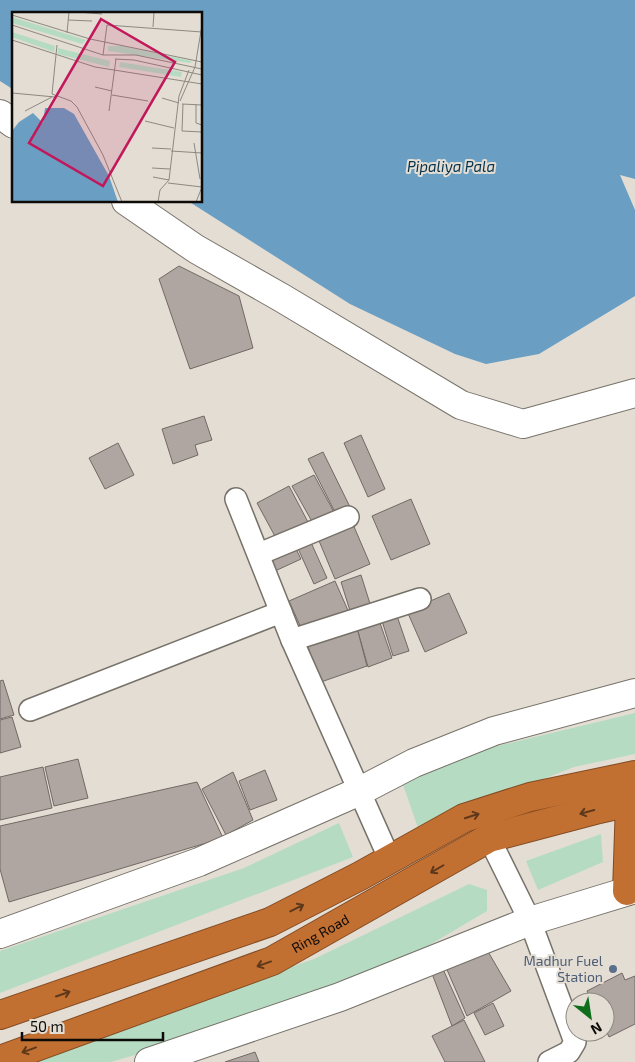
<svg xmlns="http://www.w3.org/2000/svg" width="635" height="1062" font-family="'Exo 2',sans-serif">
<style>
.green{fill:#b5dcc3}
.water{fill:#6a9ec2}
.building{fill:#b0a6a1;stroke:#726964}
.lines{fill:none;stroke-linecap:round;stroke-linejoin:round}
.street-casing{stroke:#777269;stroke-width:24}
.secondary-casing{stroke:#777269;stroke-width:30}
.highway-casing{stroke:#834c23;stroke-width:30}
.street{stroke:#fff;stroke-width:21}
.secondary{stroke:#fff;stroke-width:28}
.highway{stroke:#c26f32;stroke-width:28}
.oneway{stroke:#5e381b}
.service-dot{fill:#5c6f8a;stroke:#e3ddd4;stroke-width:2}
.labels{text-anchor:middle;stroke-width:4;stroke-linejoin:round;paint-order:stroke}
.street-label{font-size:14px;fill:#0d0b08;stroke:#e3ddd4}
.service-label{font-size:14px;fill:#4e5e75;stroke:#e3ddd4;text-anchor:end}
.water-label{font-size:15px;font-style:italic;fill:#08344e;stroke:#e3ddd4}
.inset-road{fill:none;stroke:#8d8982;stroke-width:1}
.view{fill:#c2185b;fill-opacity:0.15;stroke:#c2185b;stroke-width:2.5}
.inset-edge{fill:none;stroke:#0d0b08;stroke-width:2.5}
</style>
<rect width="100%" height="100%" fill="#e3ddd4"/>
<g class="green">
<path d="M635,713V754L574,767L418,828L402,782L485,749Z"/>
<path d="M339,823L353,857L0,993V951L244,868Z"/>
<path d="M601,834L603,862L538,890L526,861Z"/>
<path d="M469,884L487,890V911L406,959L148,1051L111,1062H21L314,959Z"/>
</g>
<path class="water" d="M0,0H635V179L620,175L635,210V296L539,354L486,364L455,354L350,304L188,201H201V14H14V90L0,81Z"/>
<g class="building">
<path d="M179,266L239,296L253,348L190,369L159,279Z"/>
<path d="M204,416L212,440L195,445L198,455L173,464L162,429Z"/>
<path d="M361,435L385,489L368,497L344,443Z"/>
<path d="M118,443L134,475L105,489L89,458Z"/>
<path d="M323,452L350,507L336,514L308,459Z"/>
<path d="M314,475L335,514L314,525L292,486Z"/>
<path d="M289,486L309,524L277,540L257,503Z"/>
<path d="M411,499L430,544L391,560L372,516Z"/>
<path d="M352,522L370,564L335,579L317,536Z"/>
<path d="M309,538L327,578L314,584L296,544Z"/>
<path d="M294,545L301,559L275,571L269,557Z"/>
<path d="M361,575L372,610L352,617L341,582Z"/>
<path d="M335,581L350,615L302,630L289,601Z"/>
<path d="M449,593L467,633L425,652L407,611Z"/>
<path d="M397,616L409,651L393,656L382,621Z"/>
<path d="M379,620L392,658L368,667L357,628Z"/>
<path d="M357,628L367,666L318,683L307,642Z"/>
<path d="M3,680L14,715L0,719V681Z"/>
<path d="M12,717L21,747L0,753V720Z"/>
<path d="M78,759L88,798L54,806L45,767Z"/>
<path d="M43,767L52,808L0,820V777Z"/>
<path d="M265,770L277,800L250,810L239,781Z"/>
<path d="M233,772L253,820L226,835L202,789Z"/>
<path d="M197,782L223,838L9,902L0,869V826Z"/>
<path d="M483,943L511,991L467,1016L445,965Z"/>
<path d="M442,967L465,1018L452,1026L431,971Z"/>
<path d="M622,973L625,980L635,976V1024L609,1037L605,1028V1002H592L587,991Z"/>
<path d="M493,1003L504,1026L485,1035L474,1013Z"/>
<path d="M464,1020L485,1062H445L432,1036Z"/>
<path d="M255,1052L259,1062H225Z"/>
</g>
<g class="lines">
<defs>
<g id="street">
<path d="M236,499L292,640L390,860"/>
<path d="M259,554L348,517"/>
<path d="M292,640L420,599"/>
<path d="M30,710L281,612"/>
<path d="M489,838L530,921L575,1042L569,1052L549,1062"/>
</g>
<g id="secondary">
<path d="M0,114L14,124"/>
<path d="M126,201L196,249L282,298L461,405L523,424L635,393"/>
<path d="M0,934L199,862L360,791L414,763L494,731L635,693"/>
<path d="M149,1062L340,997L530,921L635,889"/>
</g>
<g id="highway">
<path d="M627,891L630,802"/>
<path d="M0,1015L270,922L360,876L464,818L530,797L635,775"/>
<path id="s1" d="M0,1060L272,961L489,838L599,809L635,801"/>
</g>
</defs>
<use href="#street" class="street-casing"/>
<use href="#secondary" class="secondary-casing"/>
<use href="#highway" class="highway-casing"/>
<use href="#street" class="street"/>
<use href="#secondary" class="secondary"/>
<use href="#highway" class="highway"/>
</g>
<defs><path id="oneway-shaft" d="M-6 0H5M1.5-3L5.5 0L1.5 3" fill="none" stroke-width="1.6" stroke-linecap="round" stroke-linejoin="round" transform="scale(1.25)"/></defs>
<g class="oneway">
<use href="#oneway-shaft" transform="translate(587 812) rotate(165)"/>
<use href="#oneway-shaft" transform="translate(472 816) rotate(-18)"/>
<use href="#oneway-shaft" transform="translate(437 869) rotate(150)"/>
<use href="#oneway-shaft" transform="translate(297 908) rotate(-27)"/>
<use href="#oneway-shaft" transform="translate(264 964) rotate(160)"/>
<use href="#oneway-shaft" transform="translate(63 994) rotate(-19)"/>
<use href="#oneway-shaft" transform="translate(29 1050) rotate(160)"/>
</g>
<circle class="service-dot" cx="613" cy="969" r="5"/>
<g class="labels">
<g class="street-label">
<text dy="5" stroke="none"><textPath href="#s1" startOffset="345">Ring Road</textPath></text>
</g>
<g class="service-label">
<text x="603" y="966">Madhur Fuel<tspan x="603" dy="16">Station</tspan></text>
</g>
<g class="water-label">
<text x="451" y="172">Pipaliya Pala</text>
</g>
</g>
<g transform="translate(12 12)">
<rect width="190" height="190" fill="#e3ddd4"/>
<path d="M0,5L74,28L70,32L0,11ZM0,20L43,34L42,40L0,25ZM96,34H109L180,49L178,51L96,39ZM46,36L98,49L97,55L46,42ZM108,50L170,60L169,65L107,55Z" fill="#b5dcc3"/>
<path d="M33,96H52L62,102L97,164L106,190H0V119L7,110L21,101L31,111Z" fill="#6a9ec2"/>
<path class="inset-road" d="M66,0L90,2M0,3L78,27L190,50M56,8L80,9M0,13L91,43H124L190,57M141,15L142,0M55,21L57,0M0,28L83,55L190,72M45,33L40,82L59,89L65,95L91,143L110,190M91,43L95,13L190,20M103,47L122,48L190,63M83,75L100,79M0,81L43,85M100,83L136,89M150,86L167,91M168,89L183,55L190,13M170,92L190,93M171,92L170,119L190,120M184,92V111L190,113M13,99L40,85M97,99L104,47M133,109L162,116M182,131L188,167M140,136L159,137M159,139L190,141M140,156L158,157M141,165L157,168M156,171L190,175L184,190M146,190L148,178L157,168L167,84L177,58"/>
<path class="view" d="M89,7L163,50L91,174L17,131Z"/>
<rect width="190" height="190" class="inset-edge"/>
</g>
<g transform="translate(590 1017) rotate(150)"><circle r="24" fill="#e3ddd4" stroke="#8d8982"/>
<path d="M0-4L9 19L0 12L-9 19Z" fill="#0e6e1b"/>
<text y="-8" font-size="14" font-weight="bold" text-anchor="middle" fill="#0d0b08">N</text>
</g>
<path d="M22 1032v8h141v-8" fill="none" stroke="#0d0b08" stroke-width="2.5"/>
<text x="30" y="1032" font-size="15" fill="#0d0b08" stroke="#e3ddd4" stroke-width="4" paint-order="stroke">50 m</text>
</svg>
